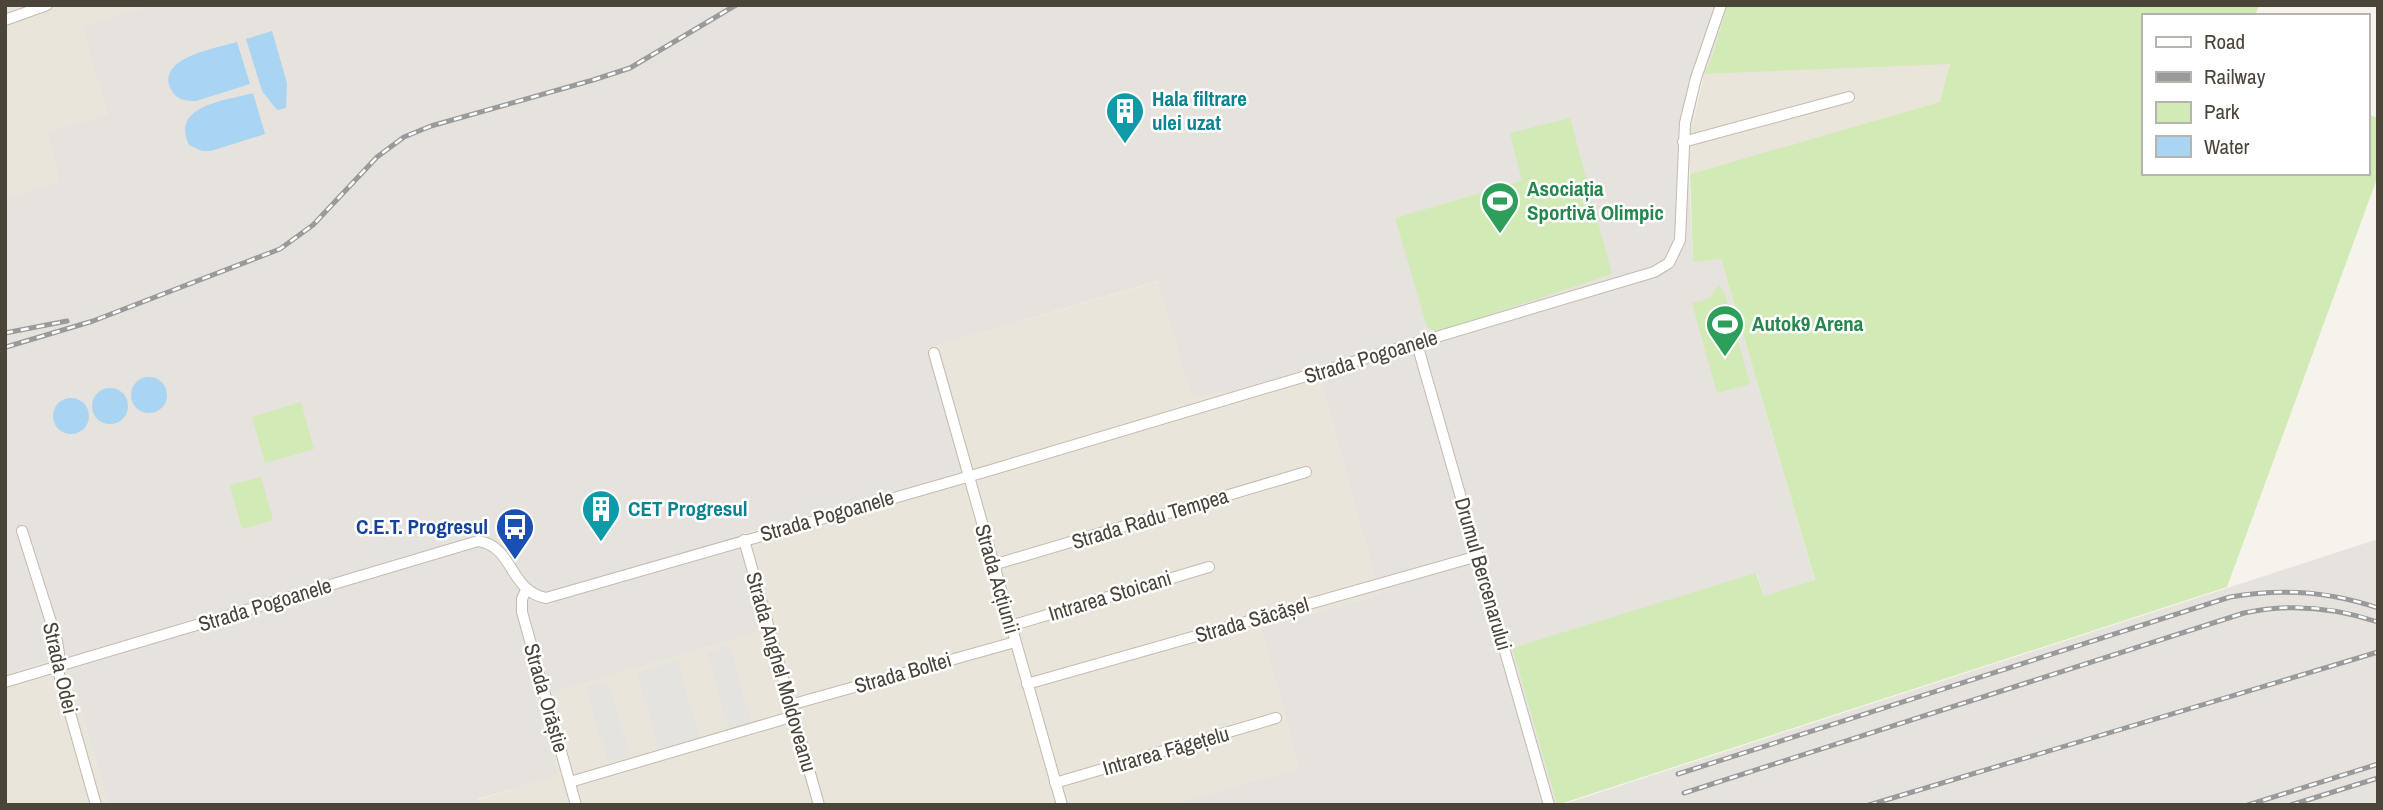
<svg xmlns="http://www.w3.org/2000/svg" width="2383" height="810" font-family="'Archivo Narrow',sans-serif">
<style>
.residential{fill:#eae5da}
.industrial{fill:#e6e2dd}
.green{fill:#d2eab5}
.parking{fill:#e5e3e0}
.water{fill:#a9d4f2}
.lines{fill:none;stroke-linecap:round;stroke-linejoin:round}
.minor-casing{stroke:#c2bbae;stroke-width:12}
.minor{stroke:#fff;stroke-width:10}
.rail-casing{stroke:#9a9a9a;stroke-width:5}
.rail{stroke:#fff;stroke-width:2.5;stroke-dasharray:8;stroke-linecap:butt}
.labels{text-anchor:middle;stroke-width:5;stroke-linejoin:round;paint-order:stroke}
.culture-label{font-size:21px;font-weight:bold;fill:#0d838f;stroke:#fff;text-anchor:start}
.leisure-label{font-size:21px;font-weight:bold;fill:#27864d;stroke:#fff;text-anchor:start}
.street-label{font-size:21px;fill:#4b4439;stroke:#fff}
.transit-label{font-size:21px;font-weight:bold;fill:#164399;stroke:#fff;text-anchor:end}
</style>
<rect width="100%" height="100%" fill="#f6f3ec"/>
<g class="residential">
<path d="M5,5H152L84,26L107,114L47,132L59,182L5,198Z"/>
<path d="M1950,63L1941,102L1690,174L1688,154L1691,132L1704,74Z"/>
<path d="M1159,281L1192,396L1320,376L1379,595L1261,628L1299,768L1167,805H479L477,800L557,776L535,697L766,630L740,536L961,473L929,348Z"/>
<path d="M65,657L109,805H5V674Z"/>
</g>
<g class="industrial">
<path d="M152,5H1727L1711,60L1701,81L1691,132L1688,154L1693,261L1721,259L1815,581L1764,596L1757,574L1512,648L1557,805H1167L1299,768L1261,628L1379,595L1320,376L1192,397L1158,281L929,348L962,473L740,535L766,630L536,697L558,776L478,799L479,805H109L65,657L5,674V198L59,182L47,132L107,114L83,26Z"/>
<path d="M2375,540L2378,541V805H1561Z"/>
</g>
<g class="green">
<path d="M1727,5H2259L2255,16H2143V173H2367V114L2378,118V176L2227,587L1557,805L1512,648L1756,573L1764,596L1815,580L1721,259L1693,262L1690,174L1940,102L1950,64L1704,74L1711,60Z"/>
<path d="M1570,118L1612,274L1437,332L1427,327L1395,218L1522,181L1510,133Z"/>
<path d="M1719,285L1725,294L1750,384L1717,393L1692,303L1708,299Z"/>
<path d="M301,402L314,449L265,463L252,417Z"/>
<path d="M261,477L273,520L242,529L230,485Z"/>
</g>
<g class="parking">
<path d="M468,513L485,530L486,535L461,538L376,564L375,558L392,536Z"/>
<path d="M730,646L751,722L729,729L707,653Z"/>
<path d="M677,661L700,737L659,749L637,673Z"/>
<path d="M608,681L630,757L608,763L586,688Z"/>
</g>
<g class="water">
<path d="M272,31L287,83L286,108L277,110L262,91L246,39Z"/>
<path d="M237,42L250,84L196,101C186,101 177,100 172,91C153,58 217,48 237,42Z"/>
<path d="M253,93L265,134L211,151H202L189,145C170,105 225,101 253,93Z"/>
<circle cx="149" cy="395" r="18"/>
<circle cx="110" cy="406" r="18"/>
<circle cx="71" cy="416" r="18"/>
</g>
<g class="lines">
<defs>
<g id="minor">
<path d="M5,20L47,5"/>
<path d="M1683,142L1849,97"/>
<path d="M1417,344L1549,805"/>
<path d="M934,353L1062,805"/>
<path d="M22,531L57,641L59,654L57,667L96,805"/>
<path d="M744,540L819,805"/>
<path d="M993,565L1306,472"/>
<path d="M526,590L522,599V612L576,805"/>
<path d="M1010,626L1209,567"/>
<path d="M5,682L478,541C514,546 509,591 546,598L981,473L1654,272L1669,263L1680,240L1685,123L1696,78L1721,5"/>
<path d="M1027,684L1478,556"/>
<path d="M790,705L1015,642"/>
<path d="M570,782L794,716"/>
<path d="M1055,783L1276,718"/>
</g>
</defs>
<use href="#minor" class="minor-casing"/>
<use href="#minor" class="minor"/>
<defs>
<g id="rail">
<path d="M5,333L67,321"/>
<path d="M6,347L93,321L280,249L313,225L377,157L404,137L431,126L593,80L630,68L736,5"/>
<path d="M1678,774L2230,597C2281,588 2329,591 2378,608"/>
<path d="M1684,793L2244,613C2290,603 2333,607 2378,622"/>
<path d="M1869,805L2378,652"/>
<path d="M2248,805L2378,764"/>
<path d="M2291,805L2378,778"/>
</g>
</defs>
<use href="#rail" class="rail-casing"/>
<use href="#rail" class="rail"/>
</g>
<defs>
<symbol id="building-pin" viewBox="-11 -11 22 30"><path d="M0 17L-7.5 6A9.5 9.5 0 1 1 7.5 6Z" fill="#0f9aa8" stroke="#fff"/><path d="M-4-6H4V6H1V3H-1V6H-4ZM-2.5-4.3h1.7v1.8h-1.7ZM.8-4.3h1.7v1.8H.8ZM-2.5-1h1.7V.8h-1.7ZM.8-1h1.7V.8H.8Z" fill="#fff"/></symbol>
<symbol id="stadium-pin" viewBox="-11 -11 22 30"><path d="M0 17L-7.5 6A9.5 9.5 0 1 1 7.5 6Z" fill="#2e9e5b" stroke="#fff"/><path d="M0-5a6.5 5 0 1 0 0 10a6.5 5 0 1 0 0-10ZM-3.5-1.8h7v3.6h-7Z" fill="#fff"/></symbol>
<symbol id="bus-pin" viewBox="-11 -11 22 30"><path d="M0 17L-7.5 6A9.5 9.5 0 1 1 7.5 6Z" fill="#1a4fb4" stroke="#fff"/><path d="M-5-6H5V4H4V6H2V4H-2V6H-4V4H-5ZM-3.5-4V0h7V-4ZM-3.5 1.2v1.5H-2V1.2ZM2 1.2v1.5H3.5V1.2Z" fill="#fff"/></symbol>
</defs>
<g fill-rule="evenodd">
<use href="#building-pin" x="1103" y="89" width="44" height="60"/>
<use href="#stadium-pin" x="1478" y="179" width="44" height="60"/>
<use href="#stadium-pin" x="1703" y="302" width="44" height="60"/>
<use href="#building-pin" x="579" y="487" width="44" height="60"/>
<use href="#bus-pin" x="493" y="505" width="44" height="60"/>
</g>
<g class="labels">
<g class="culture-label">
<text x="1152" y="106">Hala filtrare<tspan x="1152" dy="24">ulei uzat</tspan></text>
<text x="628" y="516">CET Progresul</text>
</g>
<g class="leisure-label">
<text x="1527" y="196">Asociația<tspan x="1527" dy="24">Sportivă Olimpic</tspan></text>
<text x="1752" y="331">Autok9 Arena</text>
</g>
<g class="street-label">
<text transform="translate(1371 357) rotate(-17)" y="7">Strada Pogoanele</text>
<text transform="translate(827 516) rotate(-16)" y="7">Strada Pogoanele</text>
<text transform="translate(1150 519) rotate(-17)" y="7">Strada Radu Tempea</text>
<text transform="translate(1483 574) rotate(74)" y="7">Drumul Bercenarului</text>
<text transform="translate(997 579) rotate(74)" y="7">Strada Acțiunii</text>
<text transform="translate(1110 596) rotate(-17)" y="7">Intrarea Stoicani</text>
<text transform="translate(265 605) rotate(-17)" y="7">Strada Pogoanele</text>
<text transform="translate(1252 620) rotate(-16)" y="7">Strada Săcășel</text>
<text transform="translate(60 668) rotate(77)" y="7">Strada Odei</text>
<text transform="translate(781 672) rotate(74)" y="7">Strada Anghel Moldoveanu</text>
<text transform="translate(903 673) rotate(-16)" y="7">Strada Boltei</text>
<text transform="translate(546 698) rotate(74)" y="7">Strada Orăștie</text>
<text transform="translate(1166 751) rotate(-16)" y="7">Intrarea Făgețelu</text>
</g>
<g class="transit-label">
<text x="488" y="534">C.E.T. Progresul</text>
</g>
</g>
<rect width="2383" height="810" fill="none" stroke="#4b4439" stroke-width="14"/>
<rect x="2142" y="14" width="228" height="161" fill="#ffffff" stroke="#b7b4b0" stroke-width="2"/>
<rect x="2156" y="37" width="35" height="10" fill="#ffffff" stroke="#b7b4b0" stroke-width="2"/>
<text x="2204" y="49" font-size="21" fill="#4b4439">Road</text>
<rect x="2156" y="72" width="35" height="10" fill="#9a9a9a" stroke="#b7b4b0" stroke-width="2"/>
<text x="2204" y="84" font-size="21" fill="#4b4439">Railway</text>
<rect x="2156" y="102" width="35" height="21" fill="#d2eab5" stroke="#b7b4b0" stroke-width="2"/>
<text x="2204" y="119" font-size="21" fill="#4b4439">Park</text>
<rect x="2156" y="136" width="35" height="21" fill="#a9d4f2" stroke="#b7b4b0" stroke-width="2"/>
<text x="2204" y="154" font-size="21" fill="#4b4439">Water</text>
</svg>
